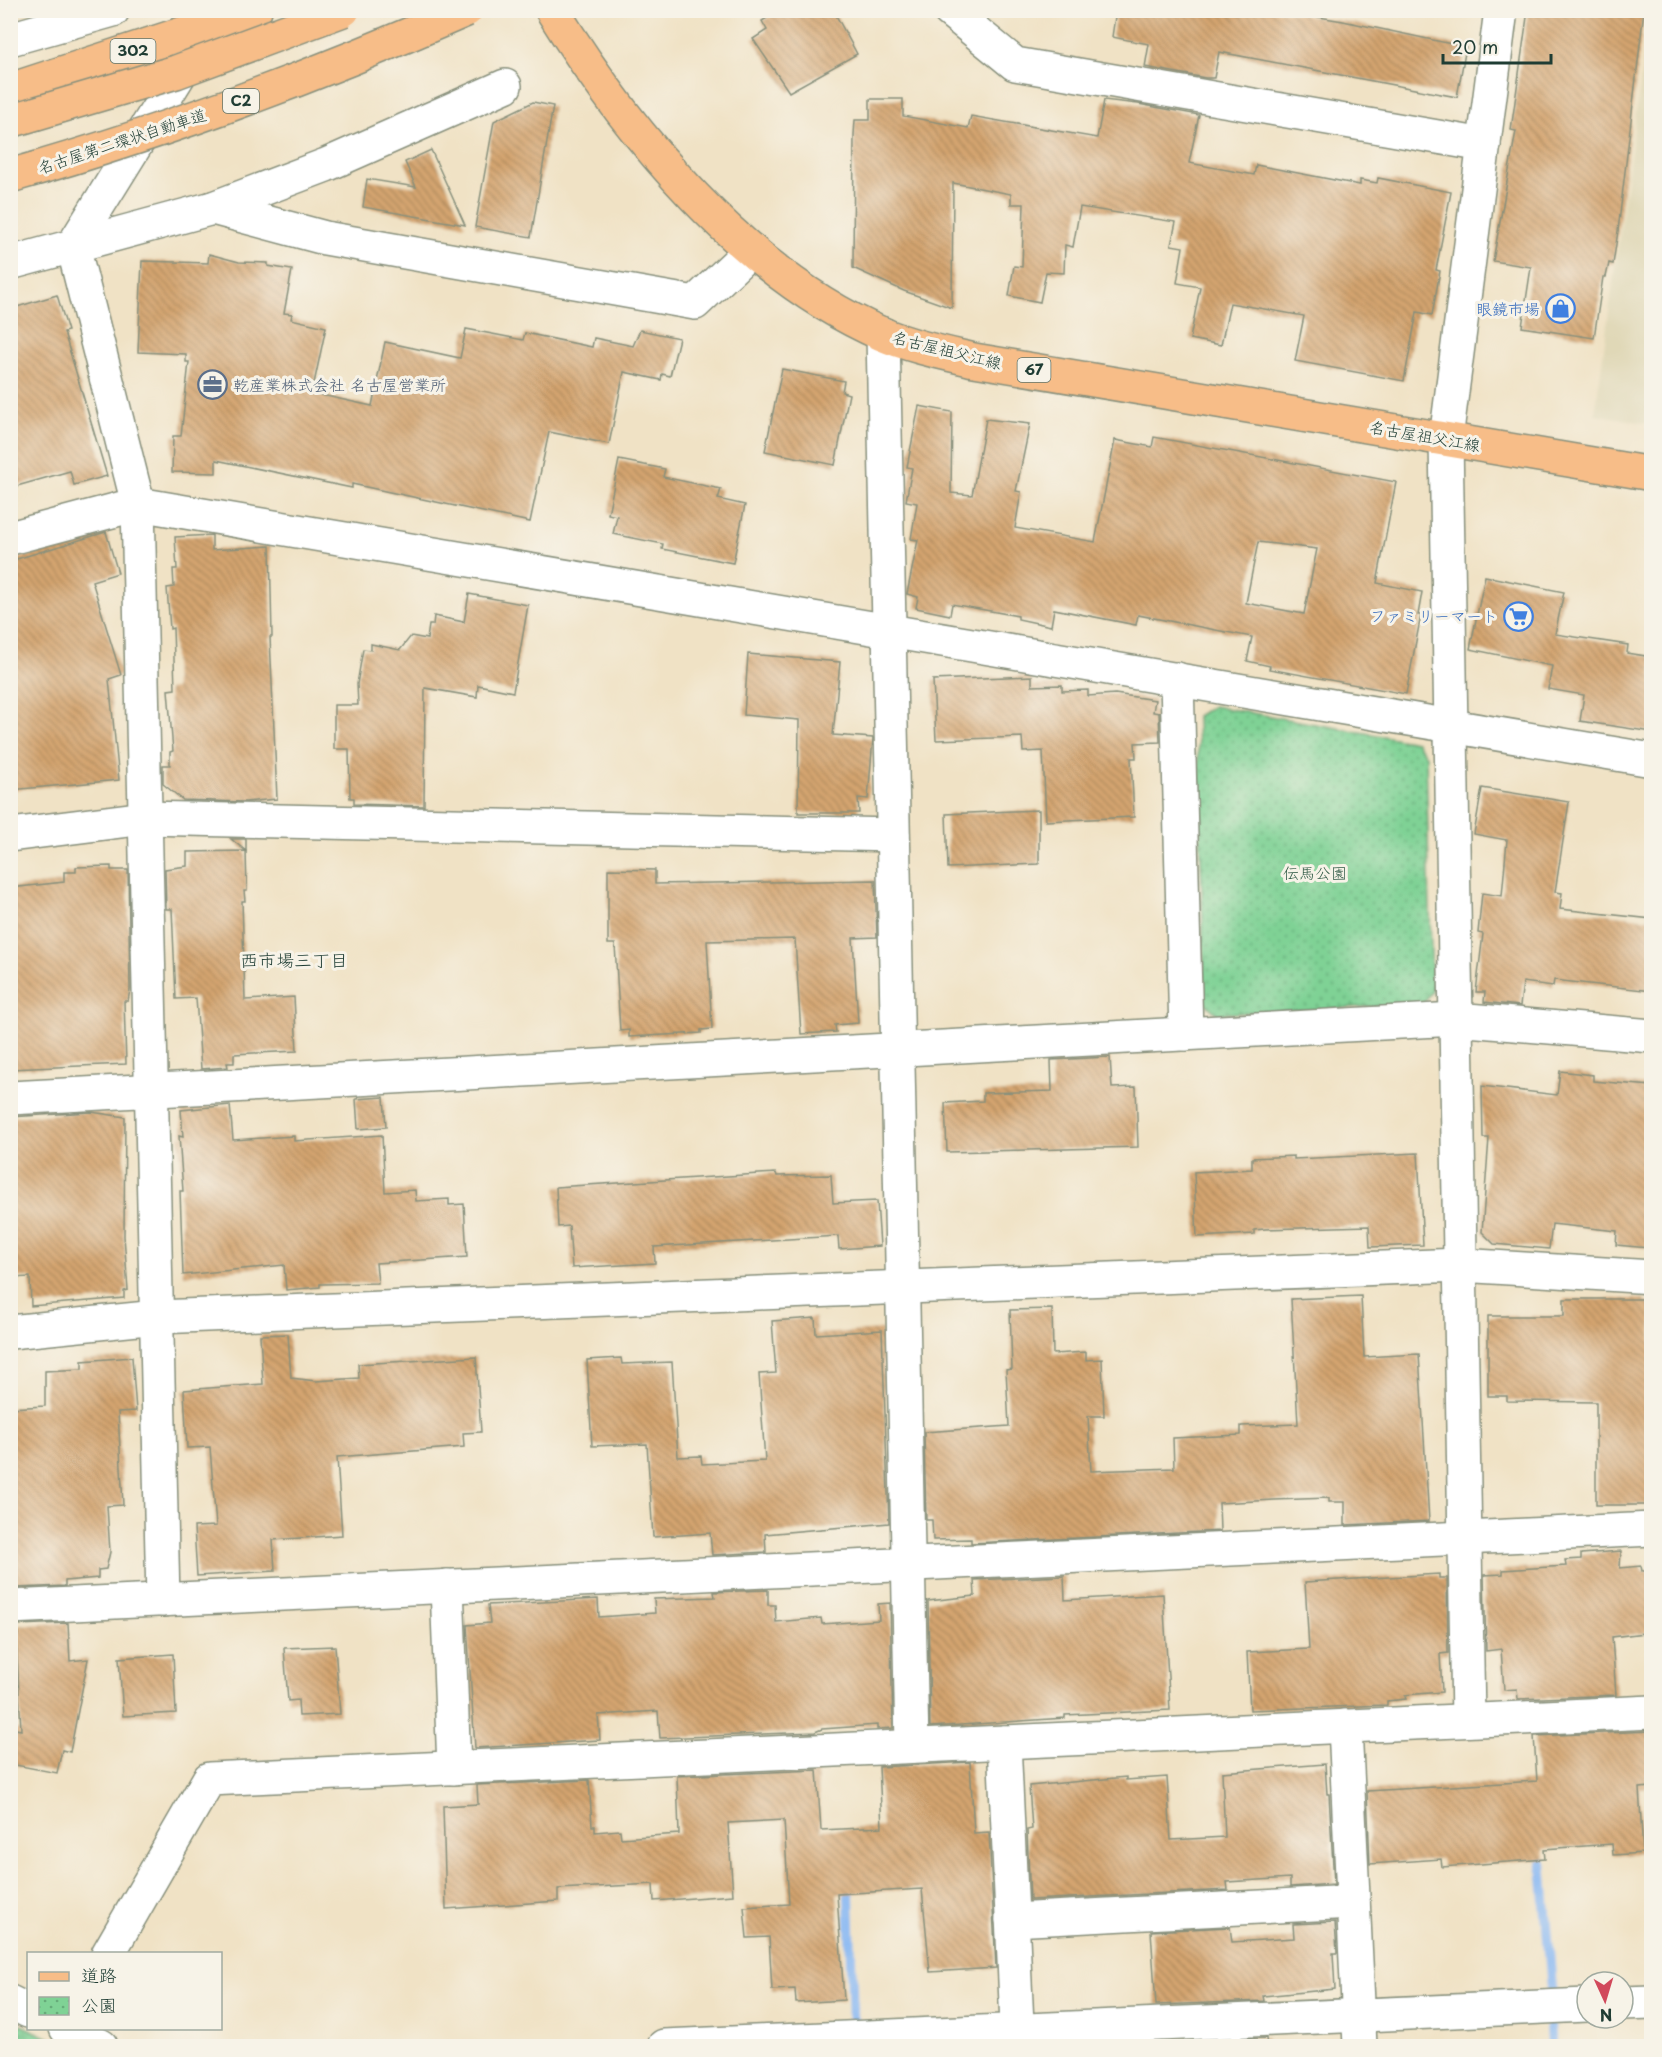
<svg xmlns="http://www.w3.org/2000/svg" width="1662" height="2057" font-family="'Playpen Sans','Klee One',sans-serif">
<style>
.built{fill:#e0d8b7}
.grass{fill:url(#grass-tufts);stroke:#4f8864;stroke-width:1.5}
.park{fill:url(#park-dots);stroke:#4f8864;stroke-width:1.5}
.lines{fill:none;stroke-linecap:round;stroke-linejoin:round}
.stream{stroke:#87b7f3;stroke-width:10}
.building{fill:url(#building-back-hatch);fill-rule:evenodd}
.minor-casing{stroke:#88907c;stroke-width:36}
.major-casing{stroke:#88907c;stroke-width:36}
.highway-casing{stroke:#88907c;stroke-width:36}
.minor{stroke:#fff;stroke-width:33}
.major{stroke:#f7bd88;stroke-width:33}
.highway{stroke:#f7bd88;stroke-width:33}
.highway-bridge-casing{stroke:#88907c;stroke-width:36;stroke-linecap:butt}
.highway-bridge{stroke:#f7bd88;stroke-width:33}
.labels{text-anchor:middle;stroke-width:6;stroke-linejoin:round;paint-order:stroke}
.shield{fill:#f7f3e8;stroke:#60746a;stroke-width:1.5}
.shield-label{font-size:15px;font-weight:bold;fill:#1f3d34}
.street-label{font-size:16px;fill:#1f3d34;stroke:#f7f3e8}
.shop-label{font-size:16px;fill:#366cbe;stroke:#f7f3e8;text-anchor:end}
.service-label{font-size:16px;fill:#4e5e75;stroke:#f7f3e8;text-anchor:start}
.park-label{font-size:16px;fill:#325b47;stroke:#f7f3e8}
.neighbourhood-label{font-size:18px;fill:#1f3d34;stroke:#f7f3e8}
</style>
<defs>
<pattern id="grass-tufts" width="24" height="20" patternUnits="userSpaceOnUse" patternTransform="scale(1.5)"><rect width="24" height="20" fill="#7fd295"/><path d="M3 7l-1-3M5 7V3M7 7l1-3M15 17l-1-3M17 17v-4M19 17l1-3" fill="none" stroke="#67ac7a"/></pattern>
<pattern id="park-dots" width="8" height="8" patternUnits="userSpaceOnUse" patternTransform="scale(1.5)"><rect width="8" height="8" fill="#7fd295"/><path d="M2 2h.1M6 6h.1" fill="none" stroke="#67ac7a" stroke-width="1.8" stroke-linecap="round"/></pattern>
<pattern id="building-back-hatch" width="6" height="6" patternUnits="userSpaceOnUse" patternTransform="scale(1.5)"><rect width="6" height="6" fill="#d4a46f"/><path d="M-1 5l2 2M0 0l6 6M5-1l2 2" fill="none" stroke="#ab875c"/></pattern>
</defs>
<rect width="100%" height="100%" fill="#f7f3e8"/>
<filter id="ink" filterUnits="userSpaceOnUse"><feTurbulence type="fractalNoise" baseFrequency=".0167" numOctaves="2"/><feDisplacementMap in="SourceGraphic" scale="12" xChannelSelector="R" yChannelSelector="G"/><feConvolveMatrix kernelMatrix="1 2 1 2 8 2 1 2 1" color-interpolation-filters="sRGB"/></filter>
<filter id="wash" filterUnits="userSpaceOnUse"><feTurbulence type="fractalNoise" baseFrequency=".008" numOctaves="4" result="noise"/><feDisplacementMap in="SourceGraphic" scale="24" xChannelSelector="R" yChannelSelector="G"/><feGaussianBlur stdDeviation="1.35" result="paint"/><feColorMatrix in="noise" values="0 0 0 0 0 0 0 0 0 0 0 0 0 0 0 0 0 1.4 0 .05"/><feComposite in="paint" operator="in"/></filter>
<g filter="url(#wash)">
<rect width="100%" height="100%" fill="#f0e2c5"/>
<path class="built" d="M1650,11H1652L1651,424L1595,414Z"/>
<path class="grass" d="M10,2020L66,2046H11Z"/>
<path class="park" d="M1213,706L1416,742L1426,756L1432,991L1423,1004L1217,1014L1205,1003L1197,716Z"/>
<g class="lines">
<g class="stream">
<path d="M1542,1863L1552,1989"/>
<path d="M849,1896L853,2022"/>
<path d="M1550,2021L1551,2046"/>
</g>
</g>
<g id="blocks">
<g class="building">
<path d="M780,10H833L857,54L789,92L753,39L767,30L762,21Z"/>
<path d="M1116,10H1277L1343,21L1466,47L1457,97L1219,52L1214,78H1206L1145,67L1149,44L1112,37Z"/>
<path d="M1528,10H1644L1618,231L1613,264L1609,263L1606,277H1603L1594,338L1522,327L1531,267L1493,261L1516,131L1511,130Z"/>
<path d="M870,99H903V116L968,128L971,116L1097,138L1104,100L1138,104L1199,115L1189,163L1254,175L1256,165L1360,185V180L1377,183L1378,178L1451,192L1436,270L1440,271L1432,315L1417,312L1404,381L1295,361L1304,316L1230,303L1221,345L1190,339L1200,287L1177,283L1183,247L1171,245L1176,222L1080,207L1073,247L1065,245L1064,273L1046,272L1040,302L1009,296L1014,266L1022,267L1024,204H1011V194L953,183L952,308L904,291L853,268L854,135L855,120H870Z"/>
<path d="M533,102L553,106L531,237L475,227L494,121Z"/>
<path d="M431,150L465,225L363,207L367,179L416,187L405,162Z"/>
<path d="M209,254L239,262L268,263V266L292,270L284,313L292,314L291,319L326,327L312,393L372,406L385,342L460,358L466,329L523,340L525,333L592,347L594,338L633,346L640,330L679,338L670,376L662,374L661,380L624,372L609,444L549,432L530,522L352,484V488L216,460V473L172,472L173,436H181L189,362H186V354L138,352L142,261L208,263Z"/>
<path d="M57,295L68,331L64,332L107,476L74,485L70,471L10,488V309Z"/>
<path d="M782,369L844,381L842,392L849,394L835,465L765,451Z"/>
<path d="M919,406L952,412L951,493L972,495L986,419L1030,424L1016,491L1021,492L1015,528L1095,542L1115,440L1152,447L1154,437L1396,482L1377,583L1422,592L1418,615H1421L1406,694L1269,669L1270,666L1247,661L1252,637L1138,615L1136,625L1054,609L1051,626L1018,619V616L952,604L950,615L916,608L918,597L907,594L918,540L911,539L917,503L906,501L912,468L907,467ZM1258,542L1317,549L1304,614L1246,603Z"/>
<path d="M619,460L665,469L663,477L721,489L718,499L745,505L733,563L662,549L663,544L613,534L617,516L608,514Z"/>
<path d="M106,532L118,573L92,581L121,675L109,679L119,780L10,790V561Z"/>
<path d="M212,535V550L270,546L272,637H270L277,799L245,802L183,800L163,784V765H170V752L173,751L168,690L175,689L173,628L170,629L167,588L174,587L173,569H177L175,537Z"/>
<path d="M1485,576L1564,592L1555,634L1628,645L1627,653L1652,657V732L1580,721L1584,695L1548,689L1552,666L1470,649Z"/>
<path d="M469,594L528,605L513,692L478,685L477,697L425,688L424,806L354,804V798H350L349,749H334V705H358L357,684L363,649L371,650V644L400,650L411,636L427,639L429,625H433L434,616L464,622Z"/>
<path d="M748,654L840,662L833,735L873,738L868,799L858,798L859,813H798L799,720L744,715Z"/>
<path d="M1032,676V686L1062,685V691L1088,690V696L1115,694L1155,700L1153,712L1159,713L1160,742L1135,743L1136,758H1131L1134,817L1046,821L1043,751L1023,752L1022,737L936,740L933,680Z"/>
<path d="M1482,788L1569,802L1555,892L1562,893L1560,909L1652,919V991L1554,980L1553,986L1523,982L1520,1006L1484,1002L1485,992H1476L1483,934L1478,933L1482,893L1502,896L1507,840L1474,834Z"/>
<path d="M1039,810V864L948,868L946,814Z"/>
<path d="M231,839H246V851Z"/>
<path d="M246,851L247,891H244L245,901H242L245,1000L294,997L297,1051L234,1054V1063H227L228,1067L201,1069L196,998L176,999L172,909H166L165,869L187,866V852Z"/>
<path d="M111,866V870H128L130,990L128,1001H124L126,1064L10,1069V888L64,882V872H76V867Z"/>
<path d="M608,869L655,870V884L875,880L877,937L853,938L858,1023L835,1025L836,1032L801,1034L795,939L707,941L712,1029L701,1030V1033L629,1037V1030L620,1031L615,944H608Z"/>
<path d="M1110,1057L1112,1088L1136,1087L1138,1147L947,1152L945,1103L983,1101V1093L1052,1091L1051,1060Z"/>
<path d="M1560,1071L1593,1075V1081L1652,1086L1649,1248L1616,1245L1617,1231L1552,1224L1549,1249L1494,1244L1482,1232L1489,1138H1483L1482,1086L1557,1095Z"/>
<path d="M384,1097L386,1127L358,1129L356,1099Z"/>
<path d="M230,1105L233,1140L294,1136V1141L382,1135L385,1192L415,1190L416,1201L449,1199V1205L464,1204L467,1257L376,1263L378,1283L320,1284V1287L286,1290L284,1265L183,1275L180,1191H183L179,1136L183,1137L181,1110Z"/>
<path d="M91,1112L125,1117L124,1236L128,1290L124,1291V1298L31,1306L30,1277L10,1278V1117Z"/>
<path d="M1418,1153L1423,1245L1370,1247L1369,1226L1265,1229L1254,1230V1234L1197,1237L1194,1172L1252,1169V1158L1294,1156V1159Z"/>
<path d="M776,1173L777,1176L831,1175L833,1203L877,1201L880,1246L839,1249L838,1236L654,1247L655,1263L572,1268L569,1226L558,1227L556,1187Z"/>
<path d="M1361,1296L1364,1357L1419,1354L1429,1521L1345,1525V1502H1329V1498L1274,1500L1219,1503L1220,1531L971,1543V1539L933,1540L932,1520H926L924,1432L1009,1426L1006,1370L1012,1369L1010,1310L1052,1309L1053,1354L1086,1352V1360L1102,1359L1104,1416H1088L1091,1471L1174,1468L1173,1438L1241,1435V1426L1298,1424L1291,1299Z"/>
<path d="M1564,1299H1645L1644,1303H1652L1650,1505H1596V1402L1507,1401V1396H1488V1316H1564Z"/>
<path d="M815,1318L816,1334L882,1330L889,1523L765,1534L766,1552L712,1555L710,1533L653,1537L647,1444L592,1446L587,1360L621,1358L622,1364L672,1362L678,1457L701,1456L702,1464L765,1461L759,1374L776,1373L772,1321Z"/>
<path d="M288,1334L291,1378L316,1381L359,1378L358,1364L476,1357L481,1432L463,1433L464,1447L337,1457L342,1535L273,1540L275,1571L197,1576L194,1527L216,1526L210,1447L187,1448L184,1390L263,1384L260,1335Z"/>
<path d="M132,1357L136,1411L118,1412L123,1505L107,1506L110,1552L106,1569L98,1570V1578L65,1581V1586L15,1588L10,1514V1408L45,1406V1371L82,1369V1361Z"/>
<path d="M1621,1551L1620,1568L1641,1566L1642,1571H1652V1632L1612,1637L1616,1695L1518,1699L1517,1689L1504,1690L1501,1649L1486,1651L1484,1575L1503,1574V1570L1566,1566L1565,1560L1581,1559V1554Z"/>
<path d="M1439,1574V1578H1447L1448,1653L1440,1654L1442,1692L1405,1695L1406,1699L1387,1701V1705L1250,1710L1247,1652L1309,1649L1305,1582Z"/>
<path d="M1064,1576L1065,1600L1163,1594L1170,1710L1065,1715V1718L930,1727L928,1601L975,1596L974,1580Z"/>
<path d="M768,1590V1605H775L776,1622L821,1618L822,1624L879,1620L878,1604L890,1603L893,1728L877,1729V1725L822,1729L815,1732L660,1738L658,1711L598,1715L600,1740L475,1748L467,1625L490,1623L488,1605L598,1599L599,1617L655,1613L654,1599L715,1597L714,1592Z"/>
<path d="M68,1623L70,1661L88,1659L70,1752L62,1750L57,1773L10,1764V1728L21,1730L16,1635H18L17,1625Z"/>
<path d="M335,1646L340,1714L299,1716L298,1700L288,1701L284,1648Z"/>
<path d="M173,1654L176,1713L123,1716L119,1658Z"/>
<path d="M1652,1731V1787L1639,1788L1643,1853L1613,1855L1612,1844L1544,1849L1545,1859L1442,1867L1441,1859L1370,1864L1367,1791L1537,1781L1534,1736Z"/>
<path d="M970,1762L974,1833L989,1832L996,1968L930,1972L922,1889L837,1894L844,2000L796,2003L795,1989L772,1990L769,1937L747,1938L744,1907L789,1904L784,1820L728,1823L733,1895L654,1901L653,1884L558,1889V1901L446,1909L443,1806L478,1804L477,1785L589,1780L592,1826H595V1832L620,1830L621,1838L679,1834L677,1776L817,1770L821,1830L882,1827L879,1767Z"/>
<path d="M1325,1764L1327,1794H1329L1334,1884L1290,1887V1878L1227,1882L1228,1890L1030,1900L1027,1830L1032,1829L1029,1786L1126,1777V1780L1167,1777L1171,1840L1225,1837L1222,1772Z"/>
<path d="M1335,1922L1337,1953H1333L1335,1989L1263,1996L1264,2001L1156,2005L1151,1931L1230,1927L1232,1942L1294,1938L1293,1924Z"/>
<path d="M1266,2038L1267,2046H1197V2041Z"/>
</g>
</g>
</g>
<g filter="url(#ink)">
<use href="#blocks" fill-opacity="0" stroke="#88907c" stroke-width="1.5"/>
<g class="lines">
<defs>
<g id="minor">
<path d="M949,10L1015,64L1484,145"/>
<path d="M10,39L113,10"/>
<path d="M213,208L325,238L695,303L751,250"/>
<path d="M10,263L213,208L326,165L505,86"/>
<path d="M883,334L912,1746"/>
<path d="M10,538L138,504L1652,760"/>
<path d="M1177,679L1186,1034"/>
<path d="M10,835L145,818L893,835"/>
<path d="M10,1098L1456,1019L1652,1036"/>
<path d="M10,1332L157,1317L1460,1265L1652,1277"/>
<path d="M447,1586L454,1768"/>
<path d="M163,1600L138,504L73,246L192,54"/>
<path d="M10,1607L1652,1529"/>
<path d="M1468,1720L1446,439L1501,10"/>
<path d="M1345,1726L1360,2046"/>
<path d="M1004,1742L1018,2046"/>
<path d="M1012,1920L1353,1902"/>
<path d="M108,1954L209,1779L1652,1712"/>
<path d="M10,2002L28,2011"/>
<path d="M1623,2003L1652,2002"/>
<path d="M66,2028L101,2046"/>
<path d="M664,2046L1587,2005"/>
</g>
<path id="major" d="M552,10C630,136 744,274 882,334C910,346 944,353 974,360L1652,474"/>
<path id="highway" d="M10,90L255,10"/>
</defs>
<use href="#minor" class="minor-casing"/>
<use href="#major" class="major-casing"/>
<use href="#highway" class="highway-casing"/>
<use href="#minor" class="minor"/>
<use href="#major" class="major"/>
<use href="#highway" class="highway"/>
<defs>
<g id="highway-bridge">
<path d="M10,121L176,72L343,10"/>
<path d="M10,176C166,132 318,75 466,10"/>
</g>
</defs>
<use href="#highway-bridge" class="highway-bridge-casing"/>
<use href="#highway-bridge" class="highway-bridge"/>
</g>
</g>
<defs>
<symbol id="shop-ring" viewBox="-11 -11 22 22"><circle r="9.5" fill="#f7f3e8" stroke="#3f7fe0" stroke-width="1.5"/><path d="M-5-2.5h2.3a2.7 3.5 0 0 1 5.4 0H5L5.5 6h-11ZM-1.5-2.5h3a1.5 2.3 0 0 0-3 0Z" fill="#3f7fe0"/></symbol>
<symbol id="office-ring" viewBox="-11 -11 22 22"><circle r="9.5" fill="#f7f3e8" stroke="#5c6f8a" stroke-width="1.5"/><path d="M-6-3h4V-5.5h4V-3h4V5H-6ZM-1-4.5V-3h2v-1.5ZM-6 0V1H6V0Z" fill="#5c6f8a"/></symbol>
<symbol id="supermarket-ring" viewBox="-11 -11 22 22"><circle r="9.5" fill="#f7f3e8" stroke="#3f7fe0" stroke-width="1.5"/><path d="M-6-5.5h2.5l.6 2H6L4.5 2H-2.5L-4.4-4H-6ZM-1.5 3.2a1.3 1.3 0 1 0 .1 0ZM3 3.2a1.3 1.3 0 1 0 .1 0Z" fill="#3f7fe0"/></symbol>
</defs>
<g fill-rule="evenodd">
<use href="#shop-ring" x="1544" y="292" width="33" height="33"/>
<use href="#office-ring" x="196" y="368" width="33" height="33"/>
<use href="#supermarket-ring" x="1502" y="600" width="33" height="33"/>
</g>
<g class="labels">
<g class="shield">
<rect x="110.5" y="39" width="45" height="24" rx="4.5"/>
<rect x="223" y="89" width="36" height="24" rx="4.5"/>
<rect x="1017.5" y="358" width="33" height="24" rx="4.5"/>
</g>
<g class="shield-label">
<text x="133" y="56">302</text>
<text x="241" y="106">C2</text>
<text x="1034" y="375">67</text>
</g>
<g class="street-label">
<text transform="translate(122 141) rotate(-18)" y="6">名古屋第二環状自動車道</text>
<text transform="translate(947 350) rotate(14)" y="6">名古屋祖父江線</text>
<text transform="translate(1425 436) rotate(10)" y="6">名古屋祖父江線</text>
</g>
<g class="shop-label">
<text x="1540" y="315">眼鏡市場</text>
<text x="1498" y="622">ファミリーマート</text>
</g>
<g class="service-label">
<text x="233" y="391">乾産業株式会社 名古屋営業所</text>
</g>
<g class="park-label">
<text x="1315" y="879">伝馬公園</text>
</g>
<g class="neighbourhood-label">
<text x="294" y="967">西市場三丁目</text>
</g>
</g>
<rect width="1662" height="2057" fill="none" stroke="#f7f3e8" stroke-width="36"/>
<rect x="27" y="1952" width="195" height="78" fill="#f7f3e8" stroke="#a1aaa0" stroke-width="1.5"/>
<rect x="39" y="1972" width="30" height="9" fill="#f7bd88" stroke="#a1aaa0" stroke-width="1.5"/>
<text x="81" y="1982" font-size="18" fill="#1f3d34">道路</text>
<rect x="39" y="1997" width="30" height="18" fill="url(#park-dots)" stroke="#a1aaa0" stroke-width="1.5"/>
<text x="81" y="2012" font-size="18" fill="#1f3d34">公園</text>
<g transform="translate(1605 2000) rotate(176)"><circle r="28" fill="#f7f3e8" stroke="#a1aaa0" stroke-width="1.5"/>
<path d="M0-4.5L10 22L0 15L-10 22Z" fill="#d1495b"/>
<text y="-9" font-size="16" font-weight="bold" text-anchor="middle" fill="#1f3d34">N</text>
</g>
<path d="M1443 54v9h108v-9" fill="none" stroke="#1f3d34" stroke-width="3"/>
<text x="1452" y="54" font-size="18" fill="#1f3d34" stroke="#f7f3e8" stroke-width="4.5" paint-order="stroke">20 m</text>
</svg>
